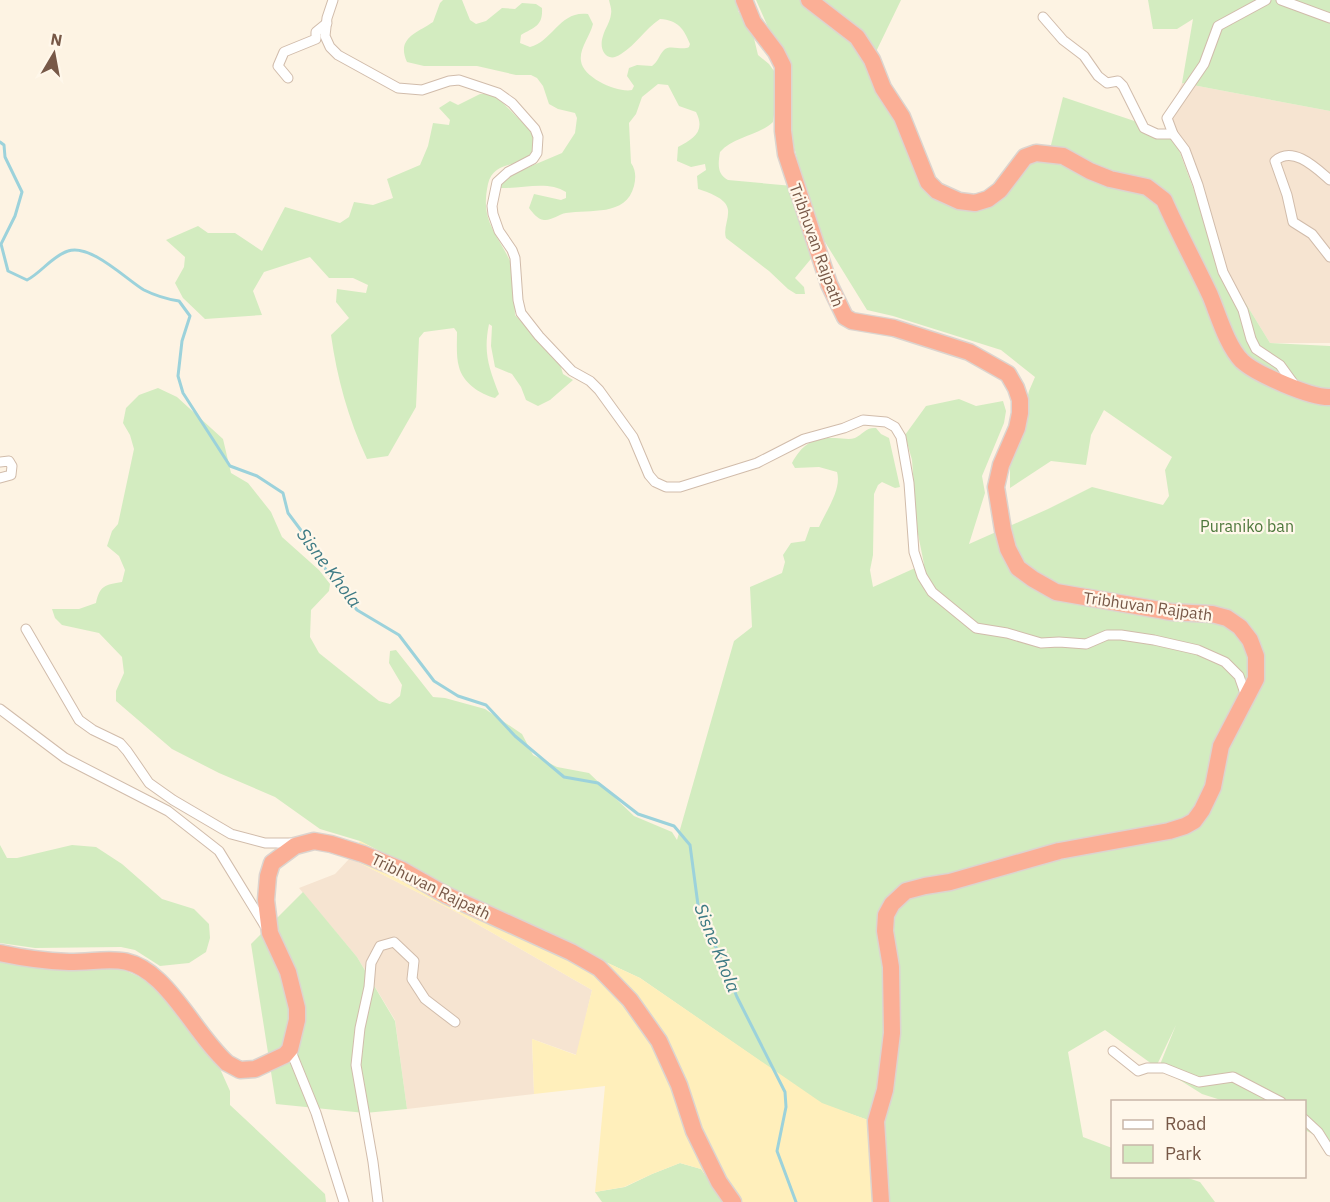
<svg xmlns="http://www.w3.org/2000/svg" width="1330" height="1202" font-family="'IBM Plex Sans',sans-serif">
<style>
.residential{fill:#f6e4d1}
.green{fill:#d3ecc0}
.sand{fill:#ffefbb}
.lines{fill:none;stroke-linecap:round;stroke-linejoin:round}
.stream{stroke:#9cd2db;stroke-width:3}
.street-casing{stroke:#d1bcab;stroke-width:11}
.highway-casing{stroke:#dcd4cf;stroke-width:19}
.street{stroke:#fff;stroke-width:9}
.highway{stroke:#fbaf96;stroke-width:16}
.labels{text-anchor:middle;stroke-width:4.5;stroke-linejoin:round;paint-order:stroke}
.street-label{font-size:16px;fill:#775847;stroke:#fff7ea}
.park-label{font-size:16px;fill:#4e783c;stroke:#fff7ea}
.water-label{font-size:18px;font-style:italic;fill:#3d7a84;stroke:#fff7ea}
</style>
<rect width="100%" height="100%" fill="#fdf3e3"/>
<g class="residential">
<path d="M1182,83L1330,111V343H1270L1221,263L1185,150L1167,118Z"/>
<path d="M350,858L458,913L592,990L577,1055L532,1039L534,1094L407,1109L395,1020L357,957L299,888L335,874Z"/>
</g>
<g class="green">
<path d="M443,0H462L470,20L476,24L486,21L502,8L515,9L522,3L536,4L542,8C543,26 535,27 521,35L520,43L530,47C553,41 560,10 588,14L593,24C590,36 579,49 581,61C583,78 618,93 632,90L634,86L627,76L629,68L637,65L652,66C658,62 659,55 664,50C670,44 682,51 689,47L690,44C684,29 678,20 660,19C644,30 636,45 621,54C607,64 598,50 603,36C605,28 610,23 611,14C612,9 610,5 609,0H740L738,11L753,34L758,55L769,64L779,78L773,122C758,136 734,136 720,152C718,164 717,174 728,180L804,187L792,138L775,43L756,0H901L872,60L928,182L975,203L1025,157L1049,153L1063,97L1173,134L1221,263L1270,343L1330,346V1143L1305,1130L1304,1102L1224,1101L1202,1094L1159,1067L1176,1025L1156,1067L1105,1030L1068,1052L1083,1137L1112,1148V1176L1185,1177L1200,1182L1215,1202H887L868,1120L822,1104L640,978L500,913L360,841L320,829L275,797L219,773L172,749L116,701V691L124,673L122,657L99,633L62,625L55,618L52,609H79L96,603C100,585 105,585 122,582L125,570L119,556L107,546L112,531L118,524L134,449L130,435L123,423L126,408L139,395L158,388L177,397L223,439L231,473L248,483L271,512L282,537L319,570L330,584L329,591L311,610L310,637L319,653L379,701L390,704L400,696L402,685L389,663L390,651L396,650L433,697L445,698L485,709L522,734L533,755L557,767L589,773L634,816L672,832L677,840L734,641L752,627L750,587L782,573L785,562L783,555L791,543L805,541L810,527H819C826,511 842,489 837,472L819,467L795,468L792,463C802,444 814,437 835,438C842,438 849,440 855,438C863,434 866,427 876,428L881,434L889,438L900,487L895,488L882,482L878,485L874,494L873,555L870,570L873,587L924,564L917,529L912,460L905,435L926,406L959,399L976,406L1003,401L1006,411L1004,423L982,476L985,493L969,544L1048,509L1092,487L1163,505L1169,496L1165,470L1172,457L1104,410L1091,435L1086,465L1051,461L1010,488V467L1029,391L1035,377L1001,350L893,316L867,310L825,242L795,278L804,287L805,294H796L788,289L769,271L726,238C723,229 729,219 728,210C727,198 707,192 698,189L697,176L706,170L705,164L691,167L677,161L678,147C693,139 706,132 696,112L679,106L668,85L658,84L642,97L636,114L629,123L631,163C636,170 636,178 634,186C626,217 590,209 566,213C559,214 551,221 544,220C537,219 533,213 529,208L534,194L561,200L566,198V192C548,180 521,189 500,188V182L510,175L562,153L575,133L577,118L575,113L558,109L549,104L543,86L537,78L531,75H516L477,66H424L407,62C396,38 417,33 433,22L440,3Z"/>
<path d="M1148,0H1330V111L1182,83L1193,19L1177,29H1153Z"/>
<path d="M480,94H489L499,99L534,134C534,139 535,147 533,152C527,169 494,157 488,184C480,221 496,231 510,261C518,277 514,298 515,315L560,364L563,374L573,380L550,400L538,406L526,400L521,387L512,374L495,367L491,346L492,326L489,324C483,353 489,368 499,394L495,398C480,394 463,383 459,367C456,357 457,343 457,332L454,328L424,332L419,338L416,407L388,456L367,459C348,418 337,378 331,335L349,318L336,302L337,289L366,293L368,285L353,278H329L310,257L264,272L253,291L262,315L205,319L183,298L175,283L184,267L185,257L166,240L198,226L208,233H235L262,251L285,207L340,223L349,217L354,202L373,205L393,198L387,179L420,165L428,146L433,123L449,125L450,120L439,108L450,101L458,105Z"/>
<path d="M0,845L7,858H17L72,845L96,847L122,864L162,899L194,909L209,924L210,938L206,952L189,963L160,966L135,950L121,947L35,948L0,943Z"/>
<path d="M303,892L357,957L395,1021L407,1109L365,1113L276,1104L251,944Z"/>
<path d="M0,957L122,969L144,979L159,992L217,1062L230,1091V1105L325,1194L326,1202H0Z"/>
<path d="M680,1163L701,1169L724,1202H602L595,1192L625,1187L652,1174Z"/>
</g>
<path class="sand" d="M360,841L500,913L640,978L822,1103L868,1120L887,1202H724L701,1169L680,1163L652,1174L624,1187L595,1192L605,1086L534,1094L532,1039L576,1055L592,990L458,913L350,858Z"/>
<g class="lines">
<path class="stream" d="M0,142L4,145L5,157L22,192L15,216L1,244L8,271L27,280C41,273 52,256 68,251C90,243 127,280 144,290C156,296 166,299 179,301L190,316L182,341L178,376L183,393L230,466L257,476L283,493L288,513L303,533L328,573L357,610L399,635L434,681L458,696L486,705L515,736L564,777L598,783L638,814L674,826L690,845L698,905L737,997L785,1092L786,1107L777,1151L796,1202"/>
<defs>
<g id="street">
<path d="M333,0L327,18L325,36L330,47L338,55L398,88L422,90L449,81L459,80L498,93L512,103L535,129L538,137L537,153L533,159L508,172L497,182L492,206L493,214L499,231L512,250L515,258L518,300L521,313L539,336L572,371L590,381L599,390L633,437L649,475L655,482L666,487H680L757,463L804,439L844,428L863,420L886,422L895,427L901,437L909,483L914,552L922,576L932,592L976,628L1007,633L1041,643L1059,642L1086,644L1107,635H1121L1154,640L1198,650L1225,662L1239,676L1246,696"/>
<path d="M1266,0L1218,26L1204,64L1167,118L1173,134L1185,150L1198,185L1223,272L1243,310L1251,339L1256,349L1280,365L1296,387"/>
<path d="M1281,0L1330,18"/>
<path d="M1043,17L1063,40L1084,56L1098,76L1107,83L1118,81L1123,86L1144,128L1157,134H1173"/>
<path d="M288,78L278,66L284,52L316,39V32L327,23"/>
<path d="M1330,180C1316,168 1293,145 1275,161L1287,195L1293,222L1312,234L1330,257"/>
<path d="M0,462L9,461L12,466L11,475L0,478"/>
<path d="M26,629L79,720L93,730L120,743L127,751L149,783L173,800L231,834L265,843H294"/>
<path d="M0,709L65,758L168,811L219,851L265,926"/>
<path d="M290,1049L316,1113L344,1202"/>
<path d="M1113,1051L1138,1071L1147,1068H1164L1199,1082L1233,1077L1281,1102"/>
<path d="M1304,1119L1318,1132L1330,1151"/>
<path d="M378,1202L373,1162L356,1065L360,1028L369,987L371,963L380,946L394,942L414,961L412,979L425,999L455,1022"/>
</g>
<g id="highway">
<path d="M744,0L753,22L776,52L783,66V131L786,154L829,284L845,317L852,321L894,328L969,352L1008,374L1016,388L1020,400V413L1017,428L1001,465L996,487L1003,530L1008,549L1018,568L1033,579L1056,592L1171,612L1212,614L1227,618L1240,627L1250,640L1256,656V679L1221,746L1213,787L1202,810L1194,821L1185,826L1169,831L1059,851L950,882L925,886L906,891L892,904L886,915L885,931L891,967L892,1033L885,1090L876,1121L881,1202"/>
<path d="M809,0L857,37L872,60L883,88L902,117L928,182L937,191L959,201L975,203L988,199L1000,190L1025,157L1036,153L1063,156L1090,171L1110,179L1147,187L1164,200C1178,232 1195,263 1210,295C1218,314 1227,346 1242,361C1256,374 1311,398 1330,397"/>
<path d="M0,953C23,958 46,961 69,962C107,962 128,951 159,981C185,1006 201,1039 227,1063L240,1070L255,1069L285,1055L290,1049L297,1020V1008L288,972L270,933L266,900L268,876L272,863L295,846L314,841L331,844L363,854L402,870L446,895L571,952L599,968L630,1000L659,1041L679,1085L694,1131L719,1182L733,1202"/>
</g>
</defs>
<use href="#street" class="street-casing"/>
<use href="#highway" class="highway-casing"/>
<use href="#street" class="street"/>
<use href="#highway" class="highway"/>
</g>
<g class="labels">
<g class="street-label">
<text transform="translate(817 245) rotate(70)" y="6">Tribhuvan Rajpath</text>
<text transform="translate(1148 606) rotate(8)" y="6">Tribhuvan Rajpath</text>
<text transform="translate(431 886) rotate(26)" y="6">Tribhuvan Rajpath</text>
</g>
<g class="park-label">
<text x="1247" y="532">Puraniko ban</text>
</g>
<g class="water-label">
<text transform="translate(329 568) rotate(53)" y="6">Sisne Khola</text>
<text transform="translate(717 948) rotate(68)" y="6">Sisne Khola</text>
</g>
</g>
<rect x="1111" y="1100" width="195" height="78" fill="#fff7ea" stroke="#c9b7a9" stroke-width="1.5"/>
<rect x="1123" y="1120" width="30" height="9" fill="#ffffff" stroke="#c9b7a9" stroke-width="1.5"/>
<text x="1165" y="1130" font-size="18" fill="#775847">Road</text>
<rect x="1123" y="1145" width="30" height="18" fill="#d3ecc0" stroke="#c9b7a9" stroke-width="1.5"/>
<text x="1165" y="1160" font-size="18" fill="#775847">Park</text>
<g transform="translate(54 54) rotate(10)" stroke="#fff7ea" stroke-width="4.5" paint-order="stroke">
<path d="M0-4.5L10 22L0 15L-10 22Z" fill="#775847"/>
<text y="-9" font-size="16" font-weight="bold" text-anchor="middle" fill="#775847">N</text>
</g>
</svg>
